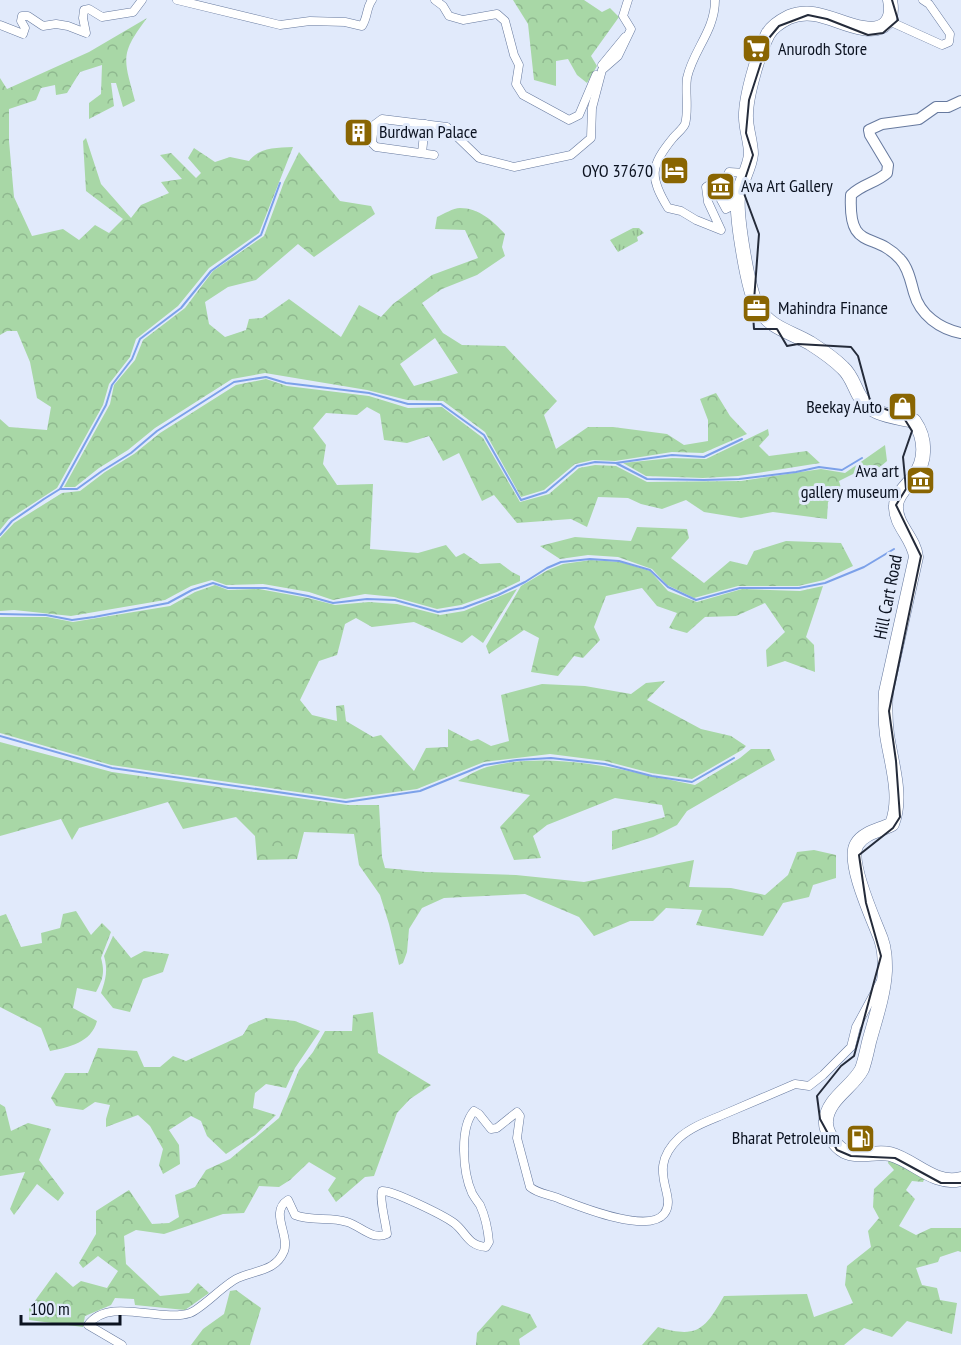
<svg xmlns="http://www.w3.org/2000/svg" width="961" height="1345" font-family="'PT Sans Narrow',sans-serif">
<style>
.forest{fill:url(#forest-crowns);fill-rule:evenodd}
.park{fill:url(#park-tufts)}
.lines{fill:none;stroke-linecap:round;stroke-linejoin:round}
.stream{stroke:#7ca1e9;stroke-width:2}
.street-casing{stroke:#66799e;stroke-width:9}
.secondary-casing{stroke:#66799e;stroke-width:12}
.highway-casing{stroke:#66799e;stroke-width:15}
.street{stroke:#fff;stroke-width:8}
.secondary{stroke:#fff;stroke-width:10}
.highway{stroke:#fff;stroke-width:14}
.rail{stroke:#242b3a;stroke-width:2}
.labels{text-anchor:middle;stroke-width:6;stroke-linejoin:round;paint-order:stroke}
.poi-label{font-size:18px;fill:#0b1220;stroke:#e1eafb;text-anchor:start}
.street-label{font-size:18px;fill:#0b1220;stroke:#e1eafb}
</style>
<defs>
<pattern id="forest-crowns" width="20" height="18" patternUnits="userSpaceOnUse" patternTransform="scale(1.5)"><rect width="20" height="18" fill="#a8d7a6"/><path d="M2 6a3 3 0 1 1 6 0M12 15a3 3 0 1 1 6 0" fill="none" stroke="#8fb88f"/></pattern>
<pattern id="park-tufts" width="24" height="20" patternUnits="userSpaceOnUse" patternTransform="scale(1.5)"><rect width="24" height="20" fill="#a8d7a6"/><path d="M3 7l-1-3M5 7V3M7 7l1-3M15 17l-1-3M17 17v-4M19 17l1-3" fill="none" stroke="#8fb88f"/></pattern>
</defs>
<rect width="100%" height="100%" fill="#e1eafb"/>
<g class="forest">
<path d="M513,0H584L602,12L610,8L619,17L591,56L597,66L587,83L577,75L568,59L556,61V86L534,80L528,24Z"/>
<path d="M147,18C119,55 124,59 135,101L123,107L116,83H111L114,106L89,119V103L101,94L102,65L80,72L67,93L56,95L55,85L41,88L36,100L9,109V141L14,197L32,236L63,229L79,240L95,225L109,233L123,219L86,191L83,141L86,138L101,184L131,218L141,205L169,193L161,182L182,179L160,155L171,153L196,178L201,173L188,158L194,148L215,162L230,157L249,161C260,147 275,148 293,147L259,233L209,268L178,306L136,339L130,357L109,384L103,405L57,488L9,519L0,530V419L9,427L47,430L51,407L37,398L30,362L17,331H7L0,335V78L7,89L89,52Z"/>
<path d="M299,152L340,201L371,206L375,214L314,257L298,244L256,280L228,287L205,302L209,324L225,337L246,330L249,319L262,318L289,299L341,337L359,305L381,317L393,304L432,275L478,258L465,230L435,229L437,217C444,214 453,208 460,208C479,208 493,221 505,234L502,247L505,256L477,275L442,289L422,303L443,333L462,345L505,346L557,401L544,415L556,449L588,427H613L667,434L684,445L708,441V420L700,399L716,393L730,416L747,434L703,453L672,452L615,461L593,460L575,464L544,490L521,497L485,432L443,401L407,400L367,390L265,373L232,379L155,428L128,450L99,468L75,487H64L110,404L114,385L135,360L143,340L185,308L213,271L264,236L284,182ZM435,338L458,373L414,386L400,364Z"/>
<path d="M266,379L287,386L369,396L408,408L442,407L483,438L520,502L549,494L579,468L595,465L616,466L647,482L741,481L821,469L845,473L885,445L887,461L874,472L863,469L839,481L841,488L828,502L827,519L773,512L741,518L704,512L686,500L662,509L641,504L628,498L598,497L587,527L571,519L517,523L494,495L482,501L459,453L443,461L429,436L407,443L384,440L380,414L367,407L357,415L326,413L313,428L326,445L323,464L337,485L373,484L370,549L418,553L446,545L456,557L464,553L480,564L500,563L512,572L520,576V581L497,592L461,605L437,609L394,597L365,594L333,600L309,592L263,584L226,585L212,580L191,586L165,600L71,616L14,610L0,611V538L14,523L62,493L80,491L105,472L134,454L160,433L236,385Z"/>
<path d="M768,429L769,435L759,446L769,456L807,451L820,463L738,476L703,478L646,476L623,463L672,458L706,459Z"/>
<path d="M637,527L687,529L689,538L671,558L704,583L730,561L747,565L754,551L786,541L841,543L853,566L824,580L798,586H738L694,598L667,585L652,569L618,557L588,555L560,559L540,546L575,537L631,541Z"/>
<path d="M591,560L621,562L650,571L668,591L697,602L742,589L800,591L823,586L806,637L814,645L815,672L785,661L767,667L766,650L785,632L765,603L736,616L705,617L687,633L669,628L677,613L657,606L642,588L606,596L594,627L600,640L583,658L574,656L558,676L531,672L539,638L524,630L489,654L486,646L521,586L548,570L563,564Z"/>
<path d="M215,585L228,590L259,589L308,598L335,605L369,602L397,604L440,615L464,611L517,589L483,643L472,635L462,643L414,622L372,627L356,618L345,624L337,655L319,661L300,700L312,715L337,721L336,706L344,705L346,721L373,737L381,735L414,771L426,748L448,747V729L471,741L478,739L491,746L509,741L501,695L542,684L585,686L631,694L646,683L665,681L647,700L701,729L731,736L746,746L742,750L692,779L651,773L605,761L550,754L484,762L417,789L345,799L111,765L0,733V617H47L73,622L170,606L195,592Z"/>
<path d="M0,742L112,772L348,805H379L382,857L385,868L426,872L516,875L584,882L694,860L689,887L731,888L765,895L788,875L797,852L814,850L836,855V878L813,885L809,897L783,903L763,936L696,925L702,910L666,908L653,921H630L594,936L579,917L525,894L444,898L422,908L409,929L407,952L403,963L399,965L389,924L380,895L359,865L354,834L304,832L297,859L257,860L255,836L236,817L183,829L168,802L79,828L72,840L61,819L0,836Z"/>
<path d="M751,749H770L775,760L687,811L677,825L653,837L612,850V831L665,817L662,805L615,798L547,825L533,836L541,858L514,860L500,827L530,795L458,781C467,776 477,770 487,767C555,749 629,772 695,785L740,758Z"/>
<path d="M76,911L91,935L102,923L111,932L101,958C105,972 103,979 96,992L77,988L73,1008L97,1021C91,1043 69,1047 50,1051L41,1028L0,1007V916L6,914L21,947L42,943L41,933L60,928L63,914Z"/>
<path d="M113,936L131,958L144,951L169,954L163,972L143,979L130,1012L113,1008L101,993C106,979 108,970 104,956Z"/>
<path d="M373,1012L378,1053L431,1085L410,1099L397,1113L374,1176L365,1177L336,1202L328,1190L336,1178L309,1162L290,1180L279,1187L259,1186L244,1213L223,1214L164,1234L136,1230L124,1236L126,1264L160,1296L189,1293L198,1283L209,1293L185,1310L135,1305L134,1299L115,1298L111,1305L85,1316L83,1327L29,1320V1309L56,1272L73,1287L81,1281L107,1288L118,1271L98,1256L83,1268L79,1263L96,1234V1211L129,1190L152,1224L169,1223L179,1217L175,1195L195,1187L206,1170L230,1159L279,1118L299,1070L313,1052L325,1031H352L353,1015Z"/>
<path d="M266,1018L295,1021L320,1031L295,1068L286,1088L266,1084L255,1093L253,1108L276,1115L255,1135L226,1154L207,1136L201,1121L191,1116L169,1130L179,1145L180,1164L163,1174L159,1165L163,1149L150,1126L138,1115L106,1127V1119L110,1105L95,1102L83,1110L56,1106L51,1098L65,1073H88L98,1048L137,1051L144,1067H160L173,1056L186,1061L243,1035L249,1025Z"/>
<path d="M0,1104L5,1107L11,1131L28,1123L51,1129L39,1160L64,1193L58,1201L37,1184L14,1215L10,1209L25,1172L0,1176Z"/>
<path d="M889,1159L925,1177L923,1182L912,1181L906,1190L915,1199L899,1226L916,1235L931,1228H961V1252L958,1251L940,1257L938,1262L916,1268L922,1285L937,1288L940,1300L957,1303L952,1334L907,1321L892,1337L864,1328L844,1345H642L658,1327C698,1339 705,1329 724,1296L807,1294L814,1317L853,1303L845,1285L847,1266L871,1247L868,1231L879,1218L873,1207L874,1189L894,1170L888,1163Z"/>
<path d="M236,1290L261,1308L250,1345H191L203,1329L224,1314L230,1291Z"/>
<path d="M502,1305L530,1314L537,1327L519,1339L520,1345H476L477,1333Z"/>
</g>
<path class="park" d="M633,228H639L644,233L637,237L638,241L618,252L610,240Z"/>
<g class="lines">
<g class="stream">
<path d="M616,463L647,479L704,480L739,479L796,472L819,467L842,470L862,458"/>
<path d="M60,489L106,405L112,385L132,359L140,339L181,308L211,271L261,235L280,183"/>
<path d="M0,535L12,521L44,499L60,489H77L102,471L131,453L157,431L234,382L266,377L286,383L369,393L408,404H441L484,435L521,500L546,492L577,466L595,462L616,463L672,455L704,457L742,439"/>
<path d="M0,614L46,615L72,620L94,617L168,603L192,590L213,583L228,588H266L308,596L333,603L367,599L395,600L438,612L463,608L498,595L525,582L547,568L561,562L590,559L619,561L650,570L668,587L696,600L740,588H799L825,583L864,567L894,549"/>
<path d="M0,736L112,768L346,802L420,791L484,765L517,760L551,758L605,764L652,776L692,782L734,758"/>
</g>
<defs>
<g id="street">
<path d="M177,0L280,25L310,21L345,22L362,26C368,17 366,8 372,0"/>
<path d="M435,0L443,6L449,16L463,20L497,14L505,21L514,55L519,65L516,84L523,95L569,120L579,115L596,75"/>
<path d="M715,0C715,31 693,50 687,78C685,91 689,112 685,124C683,129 676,134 673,138C650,166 649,177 668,208L681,211L696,220L721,230L708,202L706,187L712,183L726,209L730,207C725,193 722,186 729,172L745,173"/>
<path d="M889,21L942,45L949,42L950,34L929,4L923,0"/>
<path d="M0,25L23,34L25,28L21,21L22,16H28L43,26L56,24L68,26L86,33L83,18L84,10L89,9L102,17L133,12L142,0"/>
<path d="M602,65L625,37"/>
<path d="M422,153L425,124"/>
<path d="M434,155L376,147L372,143L374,125L382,119L447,127L479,158L514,167L571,155L591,138L592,108L602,70L618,56L631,29L623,16L628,0"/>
<path d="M122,1345L88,1325C109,1296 160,1323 190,1313C203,1308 223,1285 238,1278C256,1270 276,1271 284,1251C290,1235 269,1212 288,1200L295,1215C312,1222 331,1216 347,1222C361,1226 372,1241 387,1234C386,1223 379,1199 382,1191C392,1190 443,1215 454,1223C466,1232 468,1246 486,1247L489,1242C488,1230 485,1216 480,1205C477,1201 474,1197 472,1193C463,1173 459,1128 474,1111L479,1114L491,1129L497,1128L517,1112L520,1116L517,1138L530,1187C537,1193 546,1194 555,1197C576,1205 647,1235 664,1214C679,1195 644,1171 679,1138C692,1126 711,1120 727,1113C750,1103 772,1094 795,1084L809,1086L823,1075L851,1047L856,1027L881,981"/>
</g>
<path id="secondary" d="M961,101L948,107H936L919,119L882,124L869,130L870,135L888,165L887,173C876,183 862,184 851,195C848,253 874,230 900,259C908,267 911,282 914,293C920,315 940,329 961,333"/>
<path id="highway" d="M890,0C894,20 885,32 863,28C837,24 816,6 789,17C781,21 772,27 768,34C759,51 745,98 746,118C746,129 751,142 751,154C750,168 740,182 738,197C736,217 748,292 758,308C770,328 791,332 810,343C821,350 834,359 843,368C851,375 854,386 859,395C870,416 893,416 914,421C926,438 927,461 913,478C907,486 896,495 896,506C895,525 914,538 916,557L886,692C885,707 885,720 887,735C891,762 903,797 892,824C882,830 864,832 857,844C846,861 874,920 881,939C885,950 885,960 885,971C884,994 875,1020 869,1042C867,1051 865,1061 862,1069C853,1087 827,1099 826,1121C825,1131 835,1146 844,1151C858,1158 876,1151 890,1154C914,1160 934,1186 961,1179"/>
</defs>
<use href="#street" class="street-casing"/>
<use href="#secondary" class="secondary-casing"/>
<use href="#highway" class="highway-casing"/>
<use href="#street" class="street"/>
<use href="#secondary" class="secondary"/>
<use href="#highway" class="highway"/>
<path class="rail" d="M892,0L898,20L883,33L868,35L827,19L808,15L779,26L769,38L749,100L746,133L753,155L742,188L759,234L753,314L754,329H777L787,346L798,344L851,347L858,356L871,404L902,415L912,431L903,457L906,489L896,505L921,556L889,711L896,761L900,817L893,828L859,855L866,903L881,956L854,1056L841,1066L817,1096L820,1119L837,1150L851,1156L895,1158L941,1183H961"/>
</g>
<defs>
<symbol id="supermarket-square" viewBox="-11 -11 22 22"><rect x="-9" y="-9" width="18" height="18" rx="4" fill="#896502" stroke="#e1eafb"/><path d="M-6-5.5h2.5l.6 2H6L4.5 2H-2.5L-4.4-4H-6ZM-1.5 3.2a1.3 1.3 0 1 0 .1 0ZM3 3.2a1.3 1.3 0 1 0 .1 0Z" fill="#fff"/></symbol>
<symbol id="building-square" viewBox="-11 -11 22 22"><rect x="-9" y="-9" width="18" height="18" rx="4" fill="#896502" stroke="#e1eafb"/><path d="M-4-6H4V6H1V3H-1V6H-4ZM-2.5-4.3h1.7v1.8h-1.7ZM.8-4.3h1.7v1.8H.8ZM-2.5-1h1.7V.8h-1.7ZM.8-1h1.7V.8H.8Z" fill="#fff"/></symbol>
<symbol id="hotel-square" viewBox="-11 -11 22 22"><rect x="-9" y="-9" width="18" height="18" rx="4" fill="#896502" stroke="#e1eafb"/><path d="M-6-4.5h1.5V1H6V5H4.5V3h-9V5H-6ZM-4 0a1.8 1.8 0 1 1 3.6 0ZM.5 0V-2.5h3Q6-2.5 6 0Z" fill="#fff"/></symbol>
<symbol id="museum-square" viewBox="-11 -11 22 22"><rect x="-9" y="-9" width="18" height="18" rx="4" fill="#896502" stroke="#e1eafb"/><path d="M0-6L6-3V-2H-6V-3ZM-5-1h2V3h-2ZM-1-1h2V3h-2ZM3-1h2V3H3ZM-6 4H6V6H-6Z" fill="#fff"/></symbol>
<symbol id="office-square" viewBox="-11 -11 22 22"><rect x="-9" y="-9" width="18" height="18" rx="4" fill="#896502" stroke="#e1eafb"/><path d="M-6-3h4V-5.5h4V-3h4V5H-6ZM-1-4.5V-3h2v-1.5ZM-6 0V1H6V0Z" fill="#fff"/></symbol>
<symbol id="shop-square" viewBox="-11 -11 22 22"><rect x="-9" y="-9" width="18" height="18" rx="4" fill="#896502" stroke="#e1eafb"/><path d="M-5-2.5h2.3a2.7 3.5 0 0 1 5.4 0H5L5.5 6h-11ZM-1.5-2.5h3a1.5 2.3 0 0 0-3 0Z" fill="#fff"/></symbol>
<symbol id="fuel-square" viewBox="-11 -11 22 22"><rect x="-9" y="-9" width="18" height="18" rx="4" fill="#896502" stroke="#e1eafb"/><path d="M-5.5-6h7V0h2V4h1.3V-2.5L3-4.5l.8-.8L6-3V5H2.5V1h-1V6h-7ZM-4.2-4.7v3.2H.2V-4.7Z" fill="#fff"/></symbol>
</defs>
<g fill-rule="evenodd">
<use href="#supermarket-square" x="740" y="32" width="33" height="33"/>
<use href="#building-square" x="342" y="116" width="33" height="33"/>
<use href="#hotel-square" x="658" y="154" width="33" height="33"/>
<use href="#museum-square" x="704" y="170" width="33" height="33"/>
<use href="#office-square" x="740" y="292" width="33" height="33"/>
<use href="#shop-square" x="886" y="390" width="33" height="33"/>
<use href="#museum-square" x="904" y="464" width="33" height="33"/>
<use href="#fuel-square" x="844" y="1122" width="33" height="33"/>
</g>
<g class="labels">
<g class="poi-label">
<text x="778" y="55">Anurodh Store</text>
<text x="379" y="138">Burdwan Palace</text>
<text x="653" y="177" text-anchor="end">OYO 37670</text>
<text x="741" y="192">Ava Art Gallery</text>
<text x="778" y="314">Mahindra Finance</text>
<text x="882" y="413" text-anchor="end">Beekay Auto</text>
<text x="899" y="477" text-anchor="end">Ava art<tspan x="899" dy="21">gallery museum</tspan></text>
<text x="840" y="1144" text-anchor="end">Bharat Petroleum</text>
</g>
<g class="street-label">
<text transform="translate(888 597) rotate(-79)" y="6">Hill Cart Road</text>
</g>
</g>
<path d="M21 1315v9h99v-9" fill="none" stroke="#0b1220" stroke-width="3"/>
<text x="30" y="1315" font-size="18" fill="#0b1220" stroke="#e1eafb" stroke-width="4.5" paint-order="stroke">100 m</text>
</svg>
